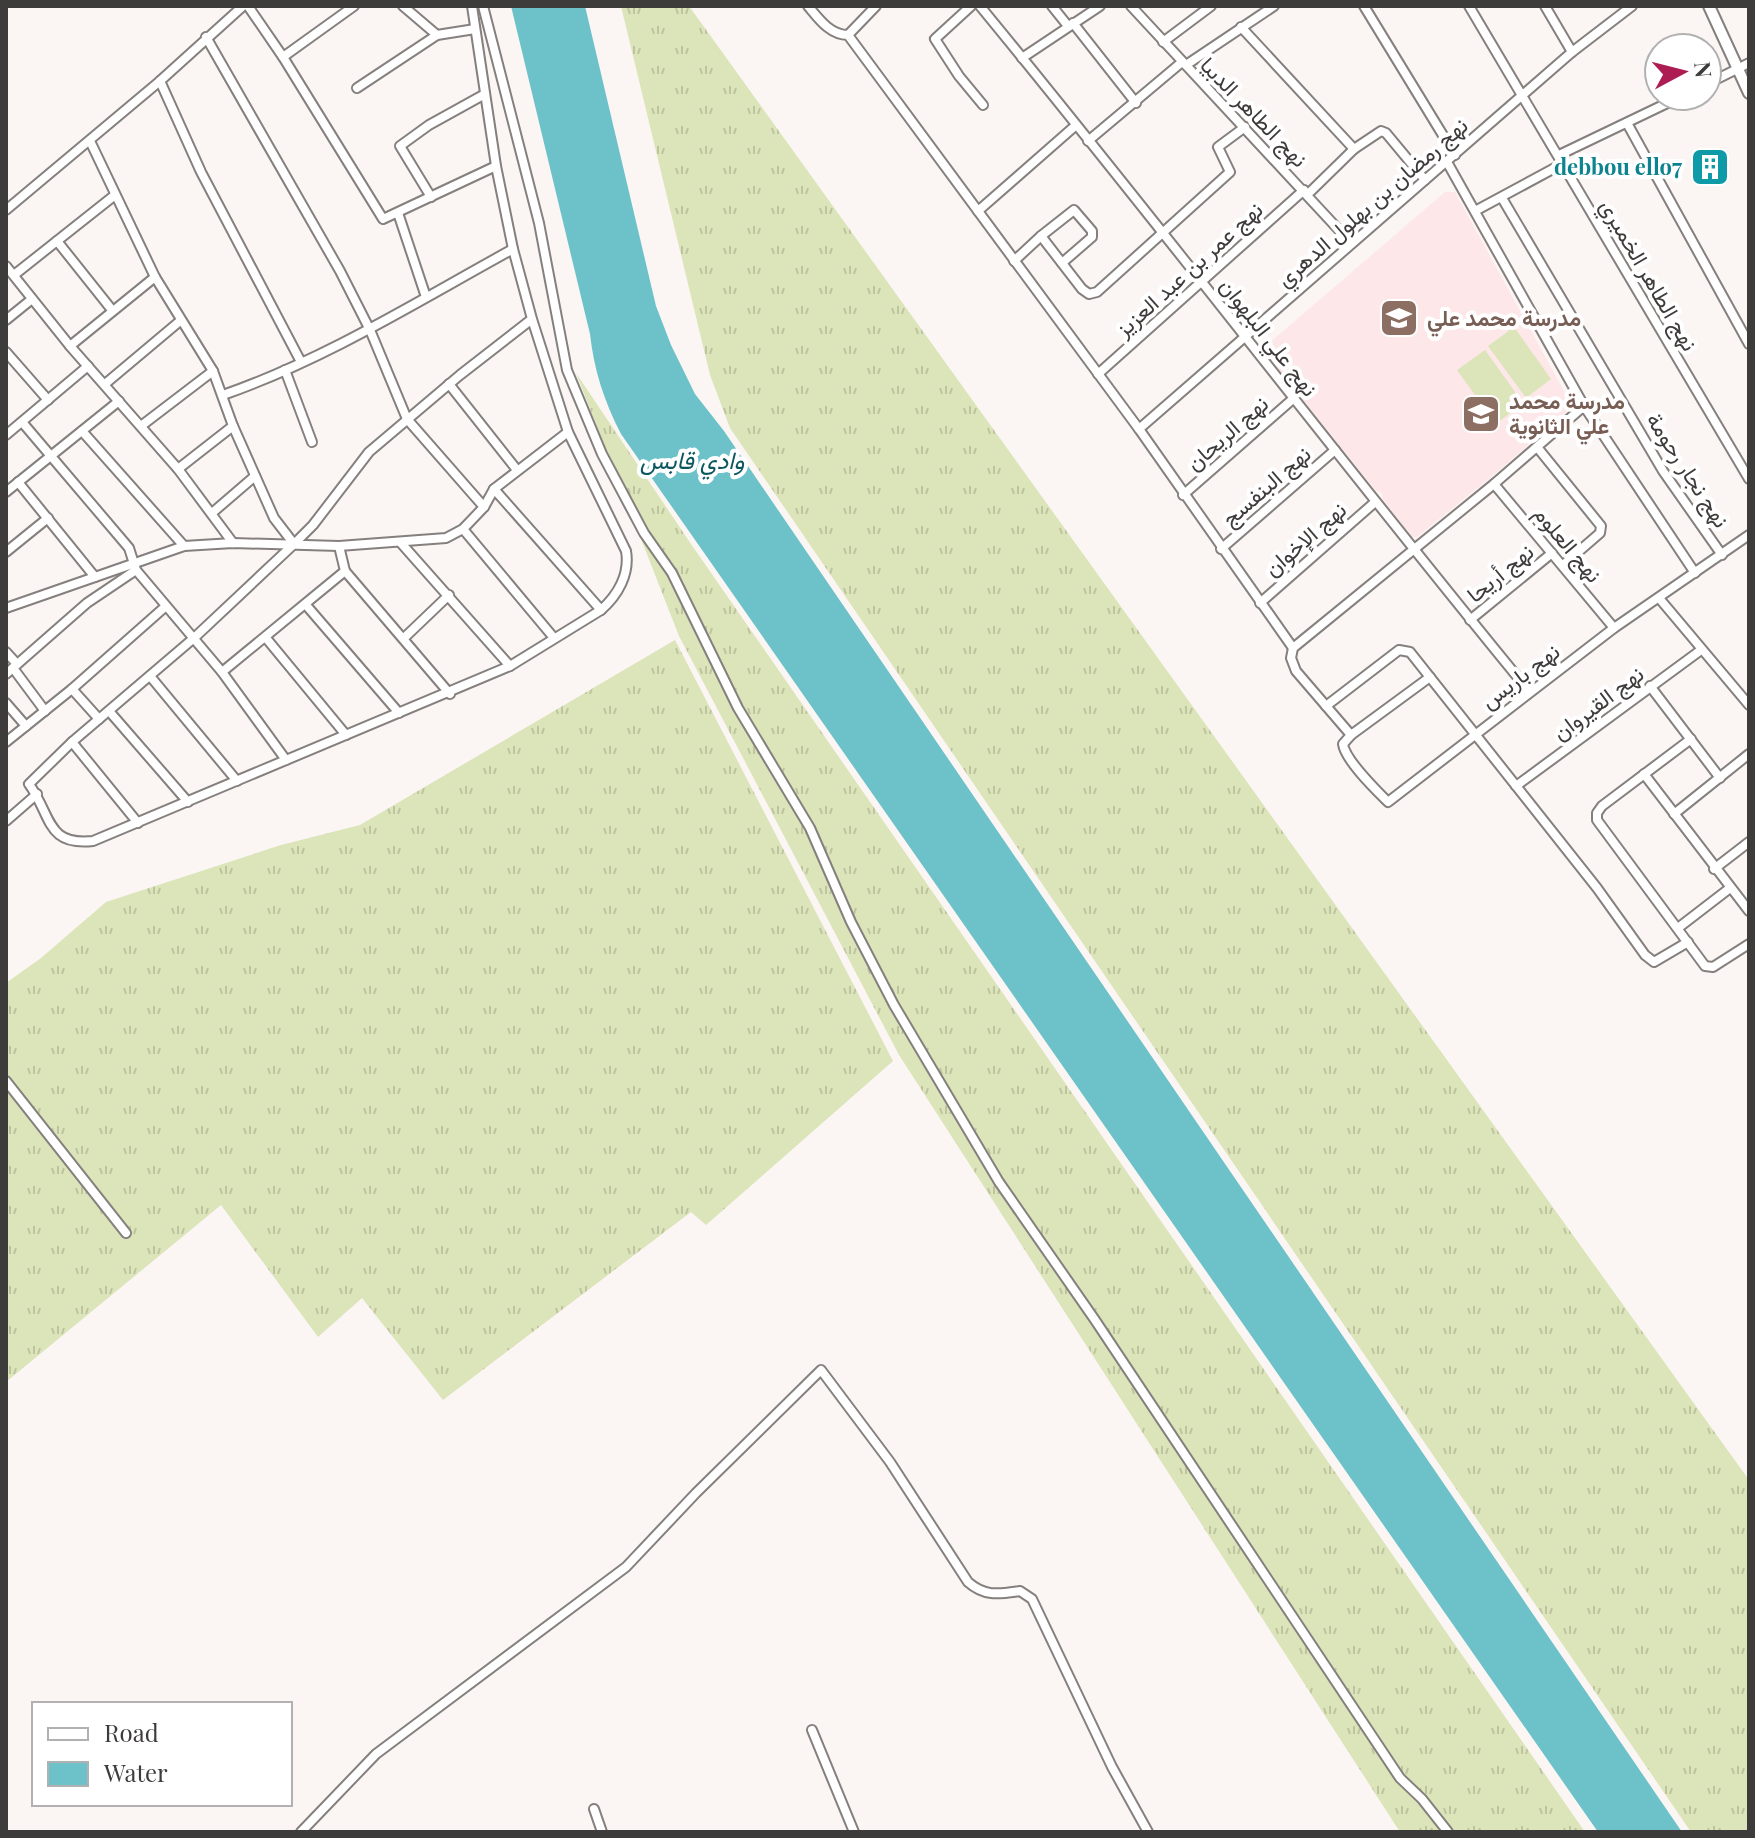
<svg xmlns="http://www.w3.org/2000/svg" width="1755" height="1838" font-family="'Playfair Display',Vazirmatn,serif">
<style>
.education{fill:#fde7e8}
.grass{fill:url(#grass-tufts)}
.garden{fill:#dce4b9}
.water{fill:#6dc2ca}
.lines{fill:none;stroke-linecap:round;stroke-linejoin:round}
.minor-casing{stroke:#85807e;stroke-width:12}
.tertiary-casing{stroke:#85807e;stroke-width:14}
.minor{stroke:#fff;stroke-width:8}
.tertiary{stroke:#fff;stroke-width:10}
.labels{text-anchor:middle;stroke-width:8;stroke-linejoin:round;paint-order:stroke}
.street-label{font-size:22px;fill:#3e3b3b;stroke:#fff}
.culture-label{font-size:22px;font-weight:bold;fill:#0d838f;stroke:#fff;text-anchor:end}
.education-label{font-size:22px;font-weight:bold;fill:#785e54;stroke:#fff;text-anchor:start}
.water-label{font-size:24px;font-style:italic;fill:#0c585e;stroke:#fff}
</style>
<defs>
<pattern id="grass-tufts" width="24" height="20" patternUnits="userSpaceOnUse" patternTransform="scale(2)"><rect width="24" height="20" fill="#dce4b9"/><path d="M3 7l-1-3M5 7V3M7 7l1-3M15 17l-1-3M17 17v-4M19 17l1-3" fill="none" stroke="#bec4a0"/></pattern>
</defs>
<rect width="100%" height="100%" fill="#fbf6f4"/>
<path class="education" d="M1445,192H1455L1570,402L1571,408L1496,473L1417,537H1412L1383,500L1382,493L1376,491L1268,356L1269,343Z"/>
<g class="grass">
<path d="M621,6H689L1749,1480V1832H1691L730,428L710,375Z"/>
<path d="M576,373L691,544L1585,1832H1400L899,1055L679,636Z"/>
<path d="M675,640L893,1061L706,1225L691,1212L443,1400L362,1298L318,1337L221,1205L6,1382V983L41,958L106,902L281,845L360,825Z"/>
</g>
<g class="garden">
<path d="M1514,327L1551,379L1526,398L1488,346Z"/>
<path d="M1485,350L1523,403L1496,424L1457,370Z"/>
</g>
<path class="water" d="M511,6H585L656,306L671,345L695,394L724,431L1682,1832H1598L621,434C604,401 594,370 590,334Z"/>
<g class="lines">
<defs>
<g id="minor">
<path d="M248,6L283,57L383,219L496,166"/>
<path d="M403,6L437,35"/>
<path d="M472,6L496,166L513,249L532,319L568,432L626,551C630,574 618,595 601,610L510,666L93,841C46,846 52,816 29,784L72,742L194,638L294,544L313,525L369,452L460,375L532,319"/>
<path d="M483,6L539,223L567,370L602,454L644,533L672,573L738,708L810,828L851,922L894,1005L999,1182L1095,1320L1400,1778L1422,1799L1448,1832"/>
<path d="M808,6C819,19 830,35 848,35L1139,429L1293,648"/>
<path d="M971,6L935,39L959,76L983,105"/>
<path d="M980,6C1166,232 1343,465 1529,691"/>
<path d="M1052,6L1068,26"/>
<path d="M1131,6L1351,243"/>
<path d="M1364,6L1455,155"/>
<path d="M1469,6L1749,479"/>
<path d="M1545,6L1572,52"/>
<path d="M1073,23L1136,103"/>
<path d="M1241,27L1354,149"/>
<path d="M848,35L876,6"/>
<path d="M206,37L340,271L370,330L407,419L484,507"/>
<path d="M1163,42L1211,6"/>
<path d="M283,57L354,6"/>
<path d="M1022,58L1100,6"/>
<path d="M1186,65L1274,6"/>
<path d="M160,81L201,172L301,362"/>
<path d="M1707,84L1749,63"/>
<path d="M357,88L437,35L475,29"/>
<path d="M1627,123L1749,344"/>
<path d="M90,141L155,277L213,371L233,426L274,518L294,544"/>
<path d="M1088,141L1182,62"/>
<path d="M1559,155L1682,96"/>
<path d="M1447,162L1584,406L1695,573"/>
<path d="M1308,194L1354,149L1381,131L1386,133L1425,180"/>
<path d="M431,197L400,146L429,125L485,94"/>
<path d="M1502,198L1663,471L1722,555"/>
<path d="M6,210L160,81L243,6"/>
<path d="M978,211L1075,126"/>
<path d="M1475,211L1564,163"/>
<path d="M398,213L426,297"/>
<path d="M1041,236L1074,210L1092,231V237L1062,263"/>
<path d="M57,241L112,310"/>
<path d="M1014,261L1041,236L1082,289L1089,294L1097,292L1230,172L1218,147L1245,127"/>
<path d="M6,266L70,346L178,469L233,543"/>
<path d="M14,275L115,195"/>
<path d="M6,320L32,299"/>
<path d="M70,346L155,277"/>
<path d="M6,352L48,400"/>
<path d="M285,370L312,442"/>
<path d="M1098,374L1304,190"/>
<path d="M105,384L180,321"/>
<path d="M449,384L517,470"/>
<path d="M223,395C326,359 418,301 513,249"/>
<path d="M22,422L129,548L136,570L222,672L286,760"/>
<path d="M141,426L213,371"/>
<path d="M1139,429L1572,52L1632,6"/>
<path d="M82,431L184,546"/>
<path d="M6,435L88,366"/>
<path d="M1537,447L1601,526L1600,533L1563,565"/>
<path d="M178,469L233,426"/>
<path d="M18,482L95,577"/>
<path d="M1494,484L1614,628"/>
<path d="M494,489L601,610"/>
<path d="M6,492L119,401"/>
<path d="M1183,495L1294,398"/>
<path d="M212,513L255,476"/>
<path d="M463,529L554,638"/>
<path d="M401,543L510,666"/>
<path d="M1221,549L1335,450"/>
<path d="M6,552L48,518"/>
<path d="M345,571L450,694"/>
<path d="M1659,598L1749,705"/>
<path d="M1260,603L1374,503"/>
<path d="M306,605L399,713"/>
<path d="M6,608L184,546L233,543L339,546L446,538L463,529L484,507L494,489L568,432"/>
<path d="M1470,620L1552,553"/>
<path d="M266,638L346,735"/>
<path d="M404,638L449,595"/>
<path d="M6,652L17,664"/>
<path d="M13,668L45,711"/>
<path d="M222,672L345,571L339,546"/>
<path d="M6,674L87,603L136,570"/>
<path d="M150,676L237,781"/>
<path d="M1430,677L1351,735L1343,744C1345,760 1376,790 1388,802L1614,628L1749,535"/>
<path d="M1650,686L1720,778"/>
<path d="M72,689L99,719"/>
<path d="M6,703L26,726"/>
<path d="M1326,706L1399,650L1410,652L1597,888L1645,955L1654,962L1688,942"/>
<path d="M109,711L188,802"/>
<path d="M1351,735L1296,671L1291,658L1293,648L1494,484L1584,406"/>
<path d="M1691,739L1602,806L1597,813V820L1705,966L1713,967L1749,944"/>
<path d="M6,742L72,689L166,606"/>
<path d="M72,742L138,823"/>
<path d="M1644,774L1749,911"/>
<path d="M1516,786L1701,650"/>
<path d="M1674,814L1749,754"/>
<path d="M6,821L37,794"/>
<path d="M1714,869L1749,842"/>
<path d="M1678,928L1730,888"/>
<path d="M6,1081L126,1233"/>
<path d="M812,1730L854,1832"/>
<path d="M594,1809L602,1832"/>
<path d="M301,1832L376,1754L626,1567L696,1493L821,1370L890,1462L968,1582C985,1597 999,1594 1020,1591L1032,1599L1112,1767L1148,1832"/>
</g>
<path id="tertiary" d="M1709,6L1749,93"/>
</defs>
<use href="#minor" class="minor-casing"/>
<use href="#tertiary" class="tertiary-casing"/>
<use href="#minor" class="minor"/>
<use href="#tertiary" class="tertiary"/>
</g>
<defs>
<symbol id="building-square" viewBox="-11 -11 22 22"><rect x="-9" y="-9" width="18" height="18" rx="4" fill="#0f9aa8" stroke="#fff"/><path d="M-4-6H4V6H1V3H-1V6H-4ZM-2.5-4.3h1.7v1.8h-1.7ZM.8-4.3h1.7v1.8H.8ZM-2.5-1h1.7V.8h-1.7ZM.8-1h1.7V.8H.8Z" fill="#fff"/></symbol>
<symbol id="school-square" viewBox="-11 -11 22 22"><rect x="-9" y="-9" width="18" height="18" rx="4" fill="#8d6e63" stroke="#fff"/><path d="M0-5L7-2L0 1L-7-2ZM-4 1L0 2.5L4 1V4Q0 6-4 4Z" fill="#fff"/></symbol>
</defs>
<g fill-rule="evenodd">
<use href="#building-square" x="1688" y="145" width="44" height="44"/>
<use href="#school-square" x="1377" y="296" width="44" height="44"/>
<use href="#school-square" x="1459" y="392" width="44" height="44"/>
</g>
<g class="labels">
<g class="street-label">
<text transform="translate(1254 112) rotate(46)" y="8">نهج الطاهر الدبيا</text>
<text transform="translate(1372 202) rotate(-41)" y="8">نهج رمضان بن بهلول الدهري</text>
<text transform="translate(1189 269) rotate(-42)" y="8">نهج عمر بن عبد العزيز</text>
<text transform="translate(1649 275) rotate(60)" y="8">نهج الطاهر الخميري</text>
<text transform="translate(1269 337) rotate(52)" y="8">نهج علي البلهوان</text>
<text transform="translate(1227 433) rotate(-41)" y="8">نهج الريحان</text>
<text transform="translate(1688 470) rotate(57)" y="8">نهج نجار رحومة</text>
<text transform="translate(1266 486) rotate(-41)" y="8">نهج البنفسج</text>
<text transform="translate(1305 539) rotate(-41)" y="8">نهج الإخوان</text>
<text transform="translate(1568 544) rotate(50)" y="8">نهج العلوم</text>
<text transform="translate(1500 573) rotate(-39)" y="8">نهج أريحا</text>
<text transform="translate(1520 676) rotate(-37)" y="8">نهج باريس</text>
<text transform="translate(1598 703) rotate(-37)" y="8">نهج القيروان</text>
</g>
<g class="culture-label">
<text x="1682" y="175">debbou ello7</text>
</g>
<g class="education-label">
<text x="1427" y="326">مدرسة محمد علي</text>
<text x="1509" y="409">مدرسة محمد<tspan x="1509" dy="25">علي الثانوية</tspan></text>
</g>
<g class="water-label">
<text x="692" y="469">وادي قابس</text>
</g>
</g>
<rect width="1755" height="1838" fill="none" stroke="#3e3b3b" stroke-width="16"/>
<rect x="32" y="1702" width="260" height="104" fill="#ffffff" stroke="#b2b1b1" stroke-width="2"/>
<rect x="48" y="1728" width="40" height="12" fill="#ffffff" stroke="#b2b1b1" stroke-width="2"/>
<text x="104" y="1742" font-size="24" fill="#3e3b3b">Road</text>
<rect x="48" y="1762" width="40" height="24" fill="#6dc2ca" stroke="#b2b1b1" stroke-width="2"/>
<text x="104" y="1782" font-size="24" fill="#3e3b3b">Water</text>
<g transform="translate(1683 72) rotate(83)"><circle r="38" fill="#ffffff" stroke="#b2b1b1" stroke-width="2"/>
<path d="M0-6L14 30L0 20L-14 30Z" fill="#ad1d54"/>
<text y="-12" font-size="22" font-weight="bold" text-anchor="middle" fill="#3e3b3b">N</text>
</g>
</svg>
